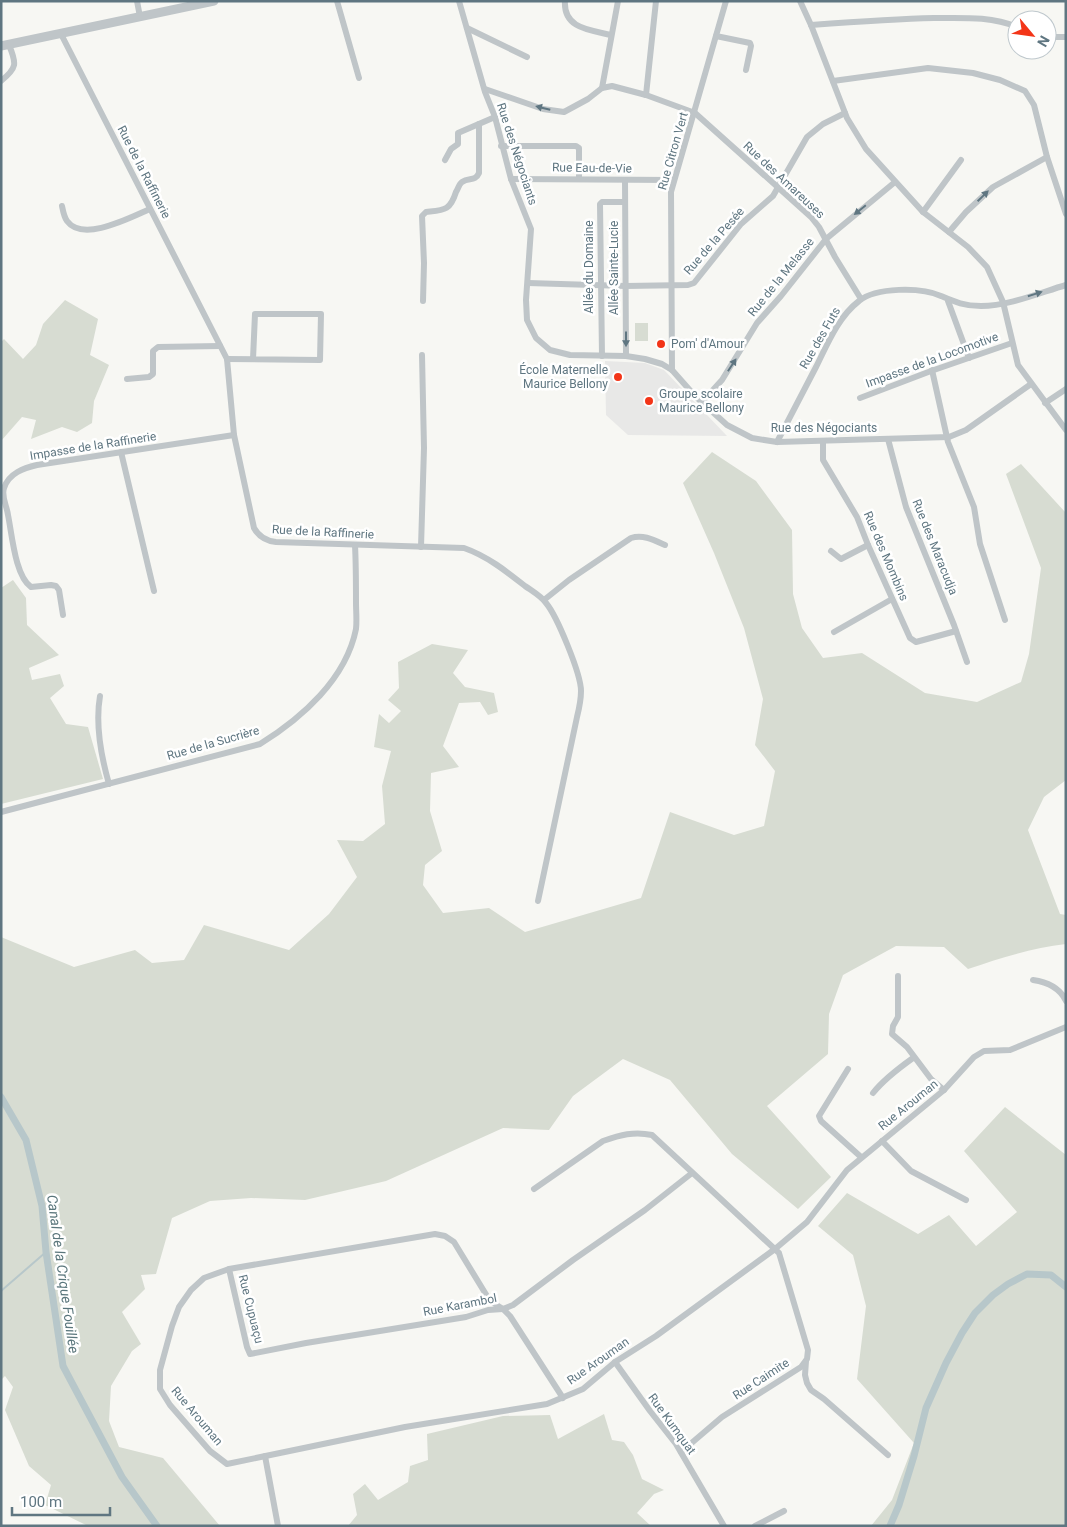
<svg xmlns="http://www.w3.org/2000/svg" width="1067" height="1527" font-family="Roboto,sans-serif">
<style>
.built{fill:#e8e8e7}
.green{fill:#d7dcd2}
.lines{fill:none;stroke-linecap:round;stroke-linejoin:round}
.stream{stroke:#b7c7ca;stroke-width:2}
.canal{stroke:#b7c7ca;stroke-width:7}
.minor{stroke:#bfc5c8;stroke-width:6}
.tertiary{stroke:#bfc5c8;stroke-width:9}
.oneway{fill:#5f7681}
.poi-dot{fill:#f33518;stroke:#fff;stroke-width:2}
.labels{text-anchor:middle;stroke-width:5;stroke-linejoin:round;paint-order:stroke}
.street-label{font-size:12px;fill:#5f7681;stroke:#fff}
.poi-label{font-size:12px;fill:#5f7681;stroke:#fff;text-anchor:start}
.water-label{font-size:14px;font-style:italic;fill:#5a767c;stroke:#fff}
</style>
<rect width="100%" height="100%" fill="#f7f7f3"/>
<path class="built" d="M605,361L645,363L664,370L727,436L628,435L606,415Z"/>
<g class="green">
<path d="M65,300L98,319L90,355L109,365L94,401L92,423L77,432L62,427L31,439L36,420L22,417L1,441V342L4,339L23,359L36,345L43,324Z"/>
<rect x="635" y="323" width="13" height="18"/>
<path d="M712,452L756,481L792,530L793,594L802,628L823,658L862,653L925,693L977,702L1021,682L1029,654L1041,568L1006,474L1021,464L1066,513V780L1044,797L1028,830L1060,914L1066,915V944C1032,948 1000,958 968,969L944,947L896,946L843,975L829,1014L828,1054L767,1106L831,1177L798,1209L732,1154L670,1080L623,1059L573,1096L549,1130L503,1128L386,1181L305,1200L251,1198L210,1201L172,1218L156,1274L141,1275L145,1289L122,1312L141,1344L132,1351L111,1386L109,1421L119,1447L163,1458L220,1526H88L45,1505L51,1485L29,1466L5,1410L13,1387L5,1376L1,1380V937L74,967L135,950L152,963L184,960L204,925L289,950L329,914L357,877L337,840L363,841L385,824L382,786L391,751L374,747L379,714L389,723L401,711L388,700L399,688L398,662L432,644L468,650L453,673L465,687L494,693L498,712L488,715L480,702L459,703L443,746L459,767L431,773L430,811L442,851L425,865L423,885L443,913L489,908L525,932L641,898L670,812L734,835L764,826L775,771L755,745L763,699L744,628L714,553L683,483Z"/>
<path d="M13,580L26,598L27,625L59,655L29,668L32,680L60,674L64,686L50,698L66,724L88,727L103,779L1,804V588Z"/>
<path d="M1005,1107L1066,1155V1526H871L892,1500L914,1443L857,1379L866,1306L853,1255L818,1226L847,1193L918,1234L949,1215L976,1246L1017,1212L964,1151Z"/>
<path d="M604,1414L612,1440L624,1442L633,1455L642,1479L664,1490L654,1494L637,1513L651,1526H348L357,1515L353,1494L365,1484L378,1500L408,1482L410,1466L428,1460L427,1434L503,1416L550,1415L558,1439Z"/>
</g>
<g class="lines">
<path class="stream" d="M1,1291L46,1252"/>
<g class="canal">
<path d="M1,1097L26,1140L42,1206L46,1252L63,1366L122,1477L157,1526"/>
<path d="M890,1526L899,1505L914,1456L926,1408L946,1363L962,1333L975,1313L993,1295L1008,1284L1027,1274L1051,1275L1066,1287"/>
</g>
<g class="minor">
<path d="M137,1L140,17"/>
<path d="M337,1L359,78"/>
<path d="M459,1L485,92L495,117L511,179L531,229L526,300L527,320L536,338L550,350L570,355L626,356L645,359L662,364L672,370L695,396L727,425L752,438L777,442L949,437L966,430L1031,384"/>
<path d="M565,1C563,29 591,30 611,35"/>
<path d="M800,1L811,25L847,118L866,149L923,212L968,247L987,267L1003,302L1018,365L1066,430"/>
<path d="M811,25C852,22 893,19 934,18C962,18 991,16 1017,27"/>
<path d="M467,28L527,57"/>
<path d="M61,34L227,359L234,435L254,528C259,537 266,541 276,542L464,548C487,556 506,571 525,586C532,591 541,596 546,603C557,616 581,674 581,691C581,700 579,709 577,717L538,901"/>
<path d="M716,36L750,43L751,46L746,70"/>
<path d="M1047,37H1066"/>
<path d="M1,81C17,68 17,64 9,45"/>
<path d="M833,81L928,68L973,73L1000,80L1025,91L1034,105L1047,157L1066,214"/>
<path d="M602,88L618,1"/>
<path d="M485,89L543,109L564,112L588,99L602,88L612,86L646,95L695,113L811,217L819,227L835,257L861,299"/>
<path d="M646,95L656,1"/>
<path d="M501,146H576L579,148V179"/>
<path d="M445,160L451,149L458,144V133L495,117"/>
<path d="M511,179L673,180"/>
<path d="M625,180L626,356"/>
<path d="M62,206C63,211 64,217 67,221C83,243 131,217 150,209"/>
<path d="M923,212L961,160"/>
<path d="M949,232L966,212L993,187L1047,157"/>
<path d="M528,283L626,286L688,285L694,283L741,224L773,196L807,137L823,124L845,113"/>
<path d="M423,301L424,263L422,216L426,212C444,210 450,211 456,192C458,189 459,184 462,182C469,177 475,182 479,173V124"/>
<path d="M948,301L969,358"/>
<path d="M602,356L600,204L602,202H625"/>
<path d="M227,359L320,360L321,314H255L253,359"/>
<path d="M672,370L671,192L726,1"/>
<path d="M932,370L948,442L974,507L980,544L1005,620"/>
<path d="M127,379L149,377L153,374V351L158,347L220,346"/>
<path d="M860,398L931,371L1012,343"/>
<path d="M702,402L722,380L757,323L781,296L826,239L895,182"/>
<path d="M1045,403L1066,389"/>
<path d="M888,439L906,507L954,625L967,662"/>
<path d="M823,441V460L857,517L868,545L910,638L916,642L956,631"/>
<path d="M777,442C790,417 803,392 816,367C827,345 838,317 859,301C876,287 921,287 941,296C955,302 964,306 981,306C1009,306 1039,293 1066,285"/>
<path d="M121,452L154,591"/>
<path d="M421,547L424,448L422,355"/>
<path d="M831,551L841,559L868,545"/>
<path d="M544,600L569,580L631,538C643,534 654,540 665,545"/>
<path d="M63,615L59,590L56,586L51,585L31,587C15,576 12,534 8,515C7,506 1,497 4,488C9,473 24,468 37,465L234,435"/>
<path d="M834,632L892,599"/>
<path d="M100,696C95,725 101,756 109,784"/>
<path d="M1,812L260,744C302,718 346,679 356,629C357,621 356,611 356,603C356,584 356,564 355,545"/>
<path d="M898,976V1017L893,1026L892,1034L907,1047L931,1079L944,1090"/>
<path d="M1033,980C1047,982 1060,988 1066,1001"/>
<path d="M848,1069L819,1116L821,1121L861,1157"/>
<path d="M873,1093C884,1079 899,1068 913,1058"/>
<path d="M882,1141L911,1171L966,1200"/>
<path d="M534,1189L603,1141C620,1135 634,1131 652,1135L779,1253L808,1350L807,1359L801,1367L722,1417L681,1452"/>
<path d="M229,1269L247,1347L250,1354L306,1343L466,1317L488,1310L503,1309L513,1305L573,1260L645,1210L692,1173"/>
<path d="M806,1361L805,1375L807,1383L811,1390L824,1399L888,1455"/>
<path d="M615,1362L650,1411L676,1444L724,1526"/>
<path d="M563,1398L510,1316L503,1309L490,1301L454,1242L445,1236L435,1234L229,1269L204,1278L191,1290L179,1307L172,1326L160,1370V1389L170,1405L210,1451L227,1464L405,1427L547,1404L583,1389L615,1362L656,1336L775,1249L807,1222L847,1170L944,1090L974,1057L984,1051L1010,1050L1066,1027"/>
<path d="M265,1456L278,1526"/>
<path d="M755,1526L784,1511"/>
</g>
<path class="tertiary" d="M1,46L214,1"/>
</g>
<defs><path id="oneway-solid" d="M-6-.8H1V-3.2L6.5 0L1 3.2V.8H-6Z" transform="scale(1.25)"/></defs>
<g class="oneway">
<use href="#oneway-solid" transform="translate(543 108) rotate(-166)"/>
<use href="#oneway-solid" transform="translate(983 196) rotate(-44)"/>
<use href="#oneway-solid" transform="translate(860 210) rotate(141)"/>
<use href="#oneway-solid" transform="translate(1035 294) rotate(-17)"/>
<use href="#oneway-solid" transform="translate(626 339) rotate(90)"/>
<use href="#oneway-solid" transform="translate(732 365) rotate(-57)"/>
</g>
<g class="poi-dot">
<circle cx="661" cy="344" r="5"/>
<circle cx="618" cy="377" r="5"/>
<circle cx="649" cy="401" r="5"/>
</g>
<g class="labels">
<g class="street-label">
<text transform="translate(673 151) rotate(-74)" y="4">Rue Citron Vert</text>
<text transform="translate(517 154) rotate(72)" y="4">Rue des Négociants</text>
<text transform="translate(592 168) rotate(1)" y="4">Rue Eau-de-Vie</text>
<text transform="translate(144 172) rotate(63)" y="4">Rue de la Raffinerie</text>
<text transform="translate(784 180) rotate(43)" y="4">Rue des Amareuses</text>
<text transform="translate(714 241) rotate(-49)" y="4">Rue de la Pesée</text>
<text transform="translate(589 267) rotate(-90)" y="4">Allée du Domaine</text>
<text transform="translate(614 268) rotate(-90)" y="4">Allée Sainte-Lucie</text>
<text transform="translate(781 277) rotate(-51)" y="4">Rue de la Melasse</text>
<text transform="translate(820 338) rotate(-60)" y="4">Rue des Futs</text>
<text transform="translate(932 360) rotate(-20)" y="4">Impasse de la Locomotive</text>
<text x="824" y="432">Rue des Négociants</text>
<text transform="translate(93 446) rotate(-9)" y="4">Impasse de la Raffinerie</text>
<text transform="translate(323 532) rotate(3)" y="4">Rue de la Raffinerie</text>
<text transform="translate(935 547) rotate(68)" y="4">Rue des Maracudja</text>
<text transform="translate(886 556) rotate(67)" y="4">Rue des Mombins</text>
<text transform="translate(213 743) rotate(-16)" y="4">Rue de la Sucrière</text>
<text transform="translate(908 1105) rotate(-39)" y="4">Rue Arouman</text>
<text transform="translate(460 1305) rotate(-11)" y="4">Rue Karambol</text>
<text transform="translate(251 1309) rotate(76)" y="4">Rue Cupuaçu</text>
<text transform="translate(598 1361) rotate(-35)" y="4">Rue Arouman</text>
<text transform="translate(761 1379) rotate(-33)" y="4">Rue Caimite</text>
<text transform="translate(197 1416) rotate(50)" y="4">Rue Arouman</text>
<text transform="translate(672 1424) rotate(54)" y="4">Rue Kumquat</text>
</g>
<g class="poi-label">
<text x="671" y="348">Pom' d'Amour</text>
<text x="608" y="374" text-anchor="end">École Maternelle<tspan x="608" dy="14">Maurice Bellony</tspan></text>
<text x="659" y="398">Groupe scolaire<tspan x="659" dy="14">Maurice Bellony</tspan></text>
</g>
<g class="water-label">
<text transform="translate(63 1274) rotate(82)" y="5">Canal de la Crique Fouillée</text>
</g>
</g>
<rect width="1067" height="1527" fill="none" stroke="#5f7681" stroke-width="5"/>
<g transform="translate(1032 35) rotate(119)"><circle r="24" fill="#ffffff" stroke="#bfc8cd"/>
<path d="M0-4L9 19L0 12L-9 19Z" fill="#f33518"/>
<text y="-8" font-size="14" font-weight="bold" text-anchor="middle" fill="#5f7681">N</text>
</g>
<path d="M12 1507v8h98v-8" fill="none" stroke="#5f7681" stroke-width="2.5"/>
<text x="20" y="1507" font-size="15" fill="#5f7681" stroke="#ffffff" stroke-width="4" paint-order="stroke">100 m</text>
</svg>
